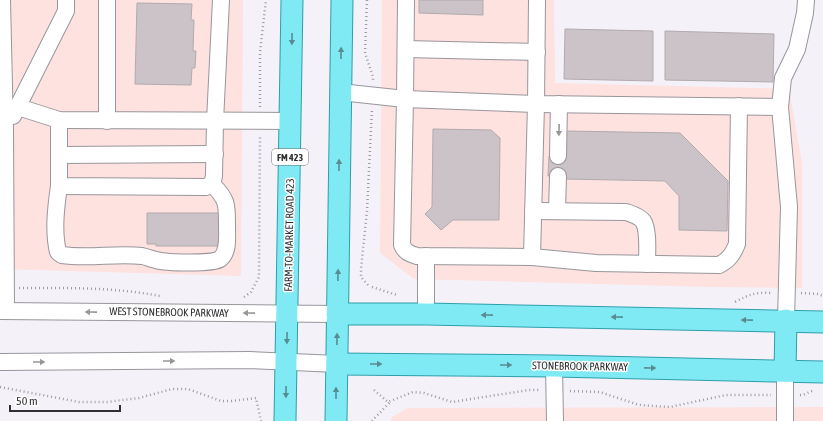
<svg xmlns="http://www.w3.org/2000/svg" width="823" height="421" font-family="'Asap Condensed',sans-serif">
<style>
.commercial{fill:#fde2df}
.building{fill:#cbc3c8;stroke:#b2aaae}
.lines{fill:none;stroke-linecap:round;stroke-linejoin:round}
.minor-casing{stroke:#99959c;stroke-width:18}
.major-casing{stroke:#2d9fab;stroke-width:23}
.path{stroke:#9e9ba1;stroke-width:2.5;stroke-dasharray:1 3;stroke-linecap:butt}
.minor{stroke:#fff;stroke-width:16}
.major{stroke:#80eaf4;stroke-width:21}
.oneway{fill:#588c93}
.oneway2{fill:#989798}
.labels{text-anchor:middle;stroke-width:3;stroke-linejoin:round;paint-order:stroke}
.shield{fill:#fff;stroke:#6e6d70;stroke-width:1}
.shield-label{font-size:10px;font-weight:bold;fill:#302f32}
.street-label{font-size:11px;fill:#302f32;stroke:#fff}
</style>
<rect width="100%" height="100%" fill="#f5f1f9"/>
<g class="commercial">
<path d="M0,0H243L241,276L0,269Z"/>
<path d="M382,0H554L555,83L789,89L802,163V288L708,287L414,279L380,253Z"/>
<path d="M823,407V421H390L392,417L408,408Z"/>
</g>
<g class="building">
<path d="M419,0H483V15L419,13Z"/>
<path d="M137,3L192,4L191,20H194L193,51H196L195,68H192L191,85L135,84Z"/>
<path d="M565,29L653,31V81L564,79Z"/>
<path d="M665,31L774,34L773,82L665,80Z"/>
<path d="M433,129L491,130L500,138L499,220H453L441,230L425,214L432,207Z"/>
<path d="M566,131L680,133L728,181L727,231L679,230V196L665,181L565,179V176H548L549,156H566Z"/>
<path d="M147,213H226L222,246H156V244H147Z"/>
</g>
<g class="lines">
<defs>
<g id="minor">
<path d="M2,0L5,130L6,311"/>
<path d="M107,0V121"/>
<path d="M406,0L405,99L402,245C405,252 410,254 417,256L532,257L596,263L719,265C729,260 733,254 737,244L739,106"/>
<path d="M406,49L537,52"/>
<path d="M340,92L405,99L536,104L780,107"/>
<path d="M18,107L59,120L290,121"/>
<path d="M13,116L66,11V0"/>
<path d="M59,120V186L206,187L212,184L214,176L215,121L221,0"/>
<path d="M59,155L215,154"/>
<path d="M558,156L559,104"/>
<path d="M59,186C56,207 53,231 58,252L62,255C88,259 116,253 142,256C147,257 151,259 156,260C167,263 212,264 220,259C229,252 227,237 227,227C227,205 228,200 212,184"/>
<path d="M533,211L626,212C632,214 639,216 643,221C649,230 647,253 647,264"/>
<path d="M557,211L558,176"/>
<path d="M532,257L536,104L537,0"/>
<path d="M0,311L337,314"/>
<path d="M426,314V256"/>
<path d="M786,320L789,207L780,107L783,78L797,49L805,13L806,0"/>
<path d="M0,362L249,360L337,364"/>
<path d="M554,366L555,421"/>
<path d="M785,421V371"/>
</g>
<g id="major">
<path d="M337,314H426L823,322"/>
<path d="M337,364L554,366L823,372"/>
<path d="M785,371L786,320"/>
<path d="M285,421L292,0"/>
<path d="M336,421L342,0"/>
</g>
</defs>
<use href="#minor" class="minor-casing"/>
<use href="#major" class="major-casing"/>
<g class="path">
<path d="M367,0L365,53L373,77V82"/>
<path d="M260,107V52L266,0"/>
<path d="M368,285L361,277V269L367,211L372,109"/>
<path d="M372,287L397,295"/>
<path d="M19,288C66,288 113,287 160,296"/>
<path d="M801,293L818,294L823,296"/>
<path d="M244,297L251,292L259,277L260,136"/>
<path d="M735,302C750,294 756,292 772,293"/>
<path d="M0,387L79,402H107L139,398L172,389H188L221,401H232L256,398L261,421"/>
<path d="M374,390L388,402L413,392L424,393L452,402L529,390H541"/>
<path d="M570,391L600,392L639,405L670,407L726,395H771"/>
<path d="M800,395H803L814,390"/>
<path d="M372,421L390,402"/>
</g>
<use href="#minor" class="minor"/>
<use href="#major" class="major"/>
</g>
<defs><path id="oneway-solid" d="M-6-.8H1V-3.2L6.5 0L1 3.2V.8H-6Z"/></defs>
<g class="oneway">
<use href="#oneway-solid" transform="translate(292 39) rotate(91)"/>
<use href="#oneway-solid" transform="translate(341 53) rotate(-89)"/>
<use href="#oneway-solid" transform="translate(339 165) rotate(-89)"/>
<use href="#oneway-solid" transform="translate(338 275) rotate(-89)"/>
<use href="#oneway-solid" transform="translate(487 315) rotate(-179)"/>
<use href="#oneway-solid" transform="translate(617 317) rotate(-179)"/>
<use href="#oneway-solid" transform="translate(747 320) rotate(-179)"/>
<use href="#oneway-solid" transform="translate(287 338) rotate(91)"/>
<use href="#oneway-solid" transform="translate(337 339) rotate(-89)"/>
<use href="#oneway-solid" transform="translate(376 364)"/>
<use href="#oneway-solid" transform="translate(506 365)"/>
<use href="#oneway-solid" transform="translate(650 368) rotate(1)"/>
<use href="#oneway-solid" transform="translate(286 392) rotate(91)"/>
<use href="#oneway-solid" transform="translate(336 393) rotate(-90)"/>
</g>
<g class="oneway2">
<use href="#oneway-solid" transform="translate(559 130) rotate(92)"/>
<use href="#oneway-solid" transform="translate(91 312) rotate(-179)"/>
<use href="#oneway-solid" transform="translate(249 313) rotate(-179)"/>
<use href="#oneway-solid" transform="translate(169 361)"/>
<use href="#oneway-solid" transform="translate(39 362)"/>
</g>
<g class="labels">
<rect class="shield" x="272" y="149" width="36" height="16" rx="3"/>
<g class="shield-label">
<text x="290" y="161">FM 423</text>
</g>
<g class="street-label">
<text transform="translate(289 235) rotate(-89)" y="4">FARM-TO-MARKET ROAD 423</text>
<text transform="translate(169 312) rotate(1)" y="4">WEST STONEBROOK PARKWAY</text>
<text transform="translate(580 366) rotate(1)" y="4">STONEBROOK PARKWAY</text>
</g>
</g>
<path d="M10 405v6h110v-6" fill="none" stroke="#302f32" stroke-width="2"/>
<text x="16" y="405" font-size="12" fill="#302f32" stroke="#ffffff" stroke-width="3" paint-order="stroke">50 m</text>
</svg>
